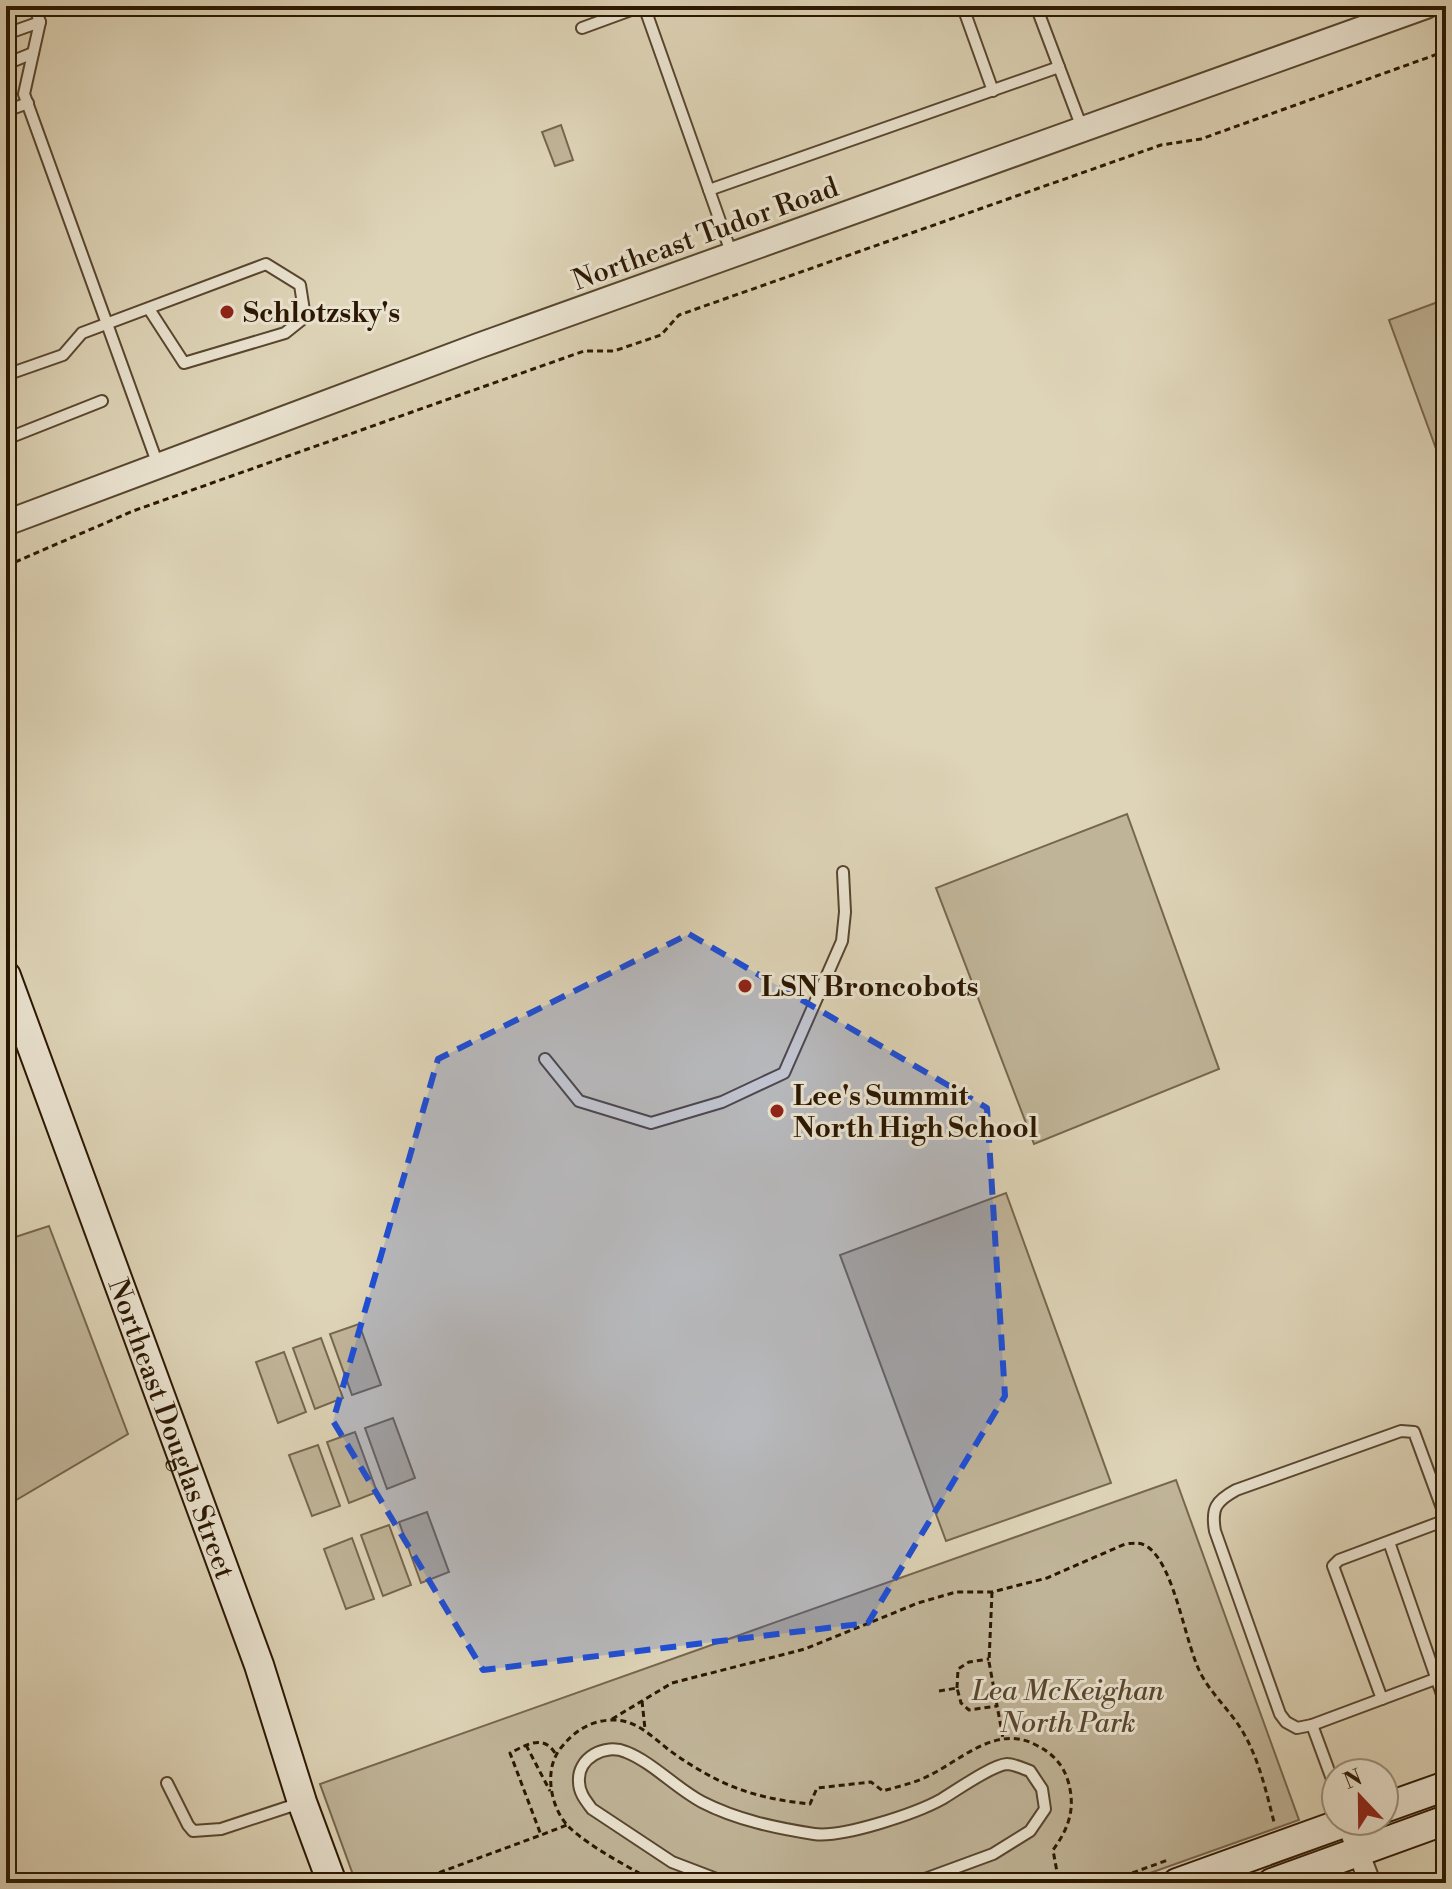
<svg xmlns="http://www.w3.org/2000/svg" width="1452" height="1889" font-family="'Libre Bodoni',serif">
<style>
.green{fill:#c0b498;stroke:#76664d;stroke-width:2}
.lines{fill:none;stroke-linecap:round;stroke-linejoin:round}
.service-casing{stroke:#58462f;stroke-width:14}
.minor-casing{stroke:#58462f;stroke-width:24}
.tertiary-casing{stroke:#58462f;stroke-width:28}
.secondary-casing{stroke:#2b1702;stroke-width:32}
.path{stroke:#2b1702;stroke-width:3;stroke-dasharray:6 4;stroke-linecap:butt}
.service{stroke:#eae3d0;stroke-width:10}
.minor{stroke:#eae3d0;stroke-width:20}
.tertiary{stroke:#eae3d0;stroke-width:24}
.secondary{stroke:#eae3d0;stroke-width:28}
.marked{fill:#1d4ed8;fill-opacity:0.2;stroke:#1d4ed8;stroke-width:6;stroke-dasharray:16 10;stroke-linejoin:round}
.poi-dot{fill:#8f2418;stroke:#eae3d0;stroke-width:3}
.labels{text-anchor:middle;stroke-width:6;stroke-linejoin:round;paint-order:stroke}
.street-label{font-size:28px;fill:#2b1702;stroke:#eae3d0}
.poi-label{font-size:28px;font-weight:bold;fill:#2b1702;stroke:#eae3d0;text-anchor:start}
.park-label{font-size:28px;font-style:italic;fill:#58462f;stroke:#eae3d0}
</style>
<rect width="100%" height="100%" fill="#ded4b7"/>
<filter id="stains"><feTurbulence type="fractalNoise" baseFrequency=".0025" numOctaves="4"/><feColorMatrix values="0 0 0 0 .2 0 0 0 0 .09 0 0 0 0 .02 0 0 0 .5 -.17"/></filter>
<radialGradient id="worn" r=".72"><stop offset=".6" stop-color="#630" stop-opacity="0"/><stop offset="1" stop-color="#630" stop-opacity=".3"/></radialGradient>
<g class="green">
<path d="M561,125L573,160L555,166L542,132Z"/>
<path d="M1446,299V476L1389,320Z"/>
<path d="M1127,814L1219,1069L1034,1144L936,888Z"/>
<path d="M1006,1193L1111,1483L946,1541L840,1255Z"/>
<path d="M49,1226L128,1434L6,1506V1240Z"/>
<path d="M359,1324L381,1385L352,1395L330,1334Z"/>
<path d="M321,1338L343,1398L315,1409L293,1348Z"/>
<path d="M284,1352L306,1412L278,1423L256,1362Z"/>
<path d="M393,1418L415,1478L387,1489L365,1428Z"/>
<path d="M355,1432L377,1492L349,1503L327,1442Z"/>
<path d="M318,1445L340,1506L312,1516L289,1455Z"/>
<path d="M1176,1480L1299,1820L1122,1883H356L320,1784Z"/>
<path d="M427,1512L449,1572L421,1583L399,1522Z"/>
<path d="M389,1525L411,1585L383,1596L361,1535Z"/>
<path d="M352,1538L374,1599L346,1609L324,1549Z"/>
</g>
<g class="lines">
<defs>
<g id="service">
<path d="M34,6L40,22L24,94L158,465"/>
<path d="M644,6L732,255"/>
<path d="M969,6L965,13L993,91"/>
<path d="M1036,6L1082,128"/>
<path d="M582,28L642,6"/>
<path d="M6,34L40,22"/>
<path d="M6,64L33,53"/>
<path d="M6,111L28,103"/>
<path d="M709,190L1059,67"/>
<path d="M6,375L63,355L82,333L266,264L300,285L305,317L285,333L184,363L149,309"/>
<path d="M6,439L102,401"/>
<path d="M545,1059L579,1101L651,1123L722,1102L784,1073L842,941L845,912L843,872"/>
<path d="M1446,1519L1414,1432L1401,1431L1236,1490C1216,1501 1211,1508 1215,1531L1280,1714L1286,1722L1297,1728L1312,1725L1446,1675"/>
<path d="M1389,1542L1446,1706"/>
<path d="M1382,1699L1333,1566L1339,1560L1446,1520"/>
<path d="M1312,1725L1336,1790"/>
<path d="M167,1783L188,1825L193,1831L221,1829L300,1803"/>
<path d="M727,1883L672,1862L592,1809C586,1801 579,1793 579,1782C577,1758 605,1743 626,1752C652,1762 677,1789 702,1802C737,1820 776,1828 814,1834C843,1838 917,1813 942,1799C957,1790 992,1765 1007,1764C1014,1764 1024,1769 1030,1771L1042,1789L1045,1809L1030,1831L993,1854L914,1883"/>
</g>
<path id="minor" d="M1347,1822L1370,1883"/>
<path id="tertiary" d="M6,523L478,346L1426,6"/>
<g id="secondary">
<path id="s1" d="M6,976L259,1665L302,1802L332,1883"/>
<path d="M1384,1808L1446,1786"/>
<path d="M1177,1883L1349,1821"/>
<path d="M1272,1883L1446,1820"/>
</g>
</defs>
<use href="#service" class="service-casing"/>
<use href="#minor" class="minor-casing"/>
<use href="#tertiary" class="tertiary-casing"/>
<use href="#secondary" class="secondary-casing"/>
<g class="path">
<path d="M6,566L133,511L584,351H614L661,335L679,315L1161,145L1201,139L1446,51"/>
<path d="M992,1592L989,1662L1003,1738"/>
<path d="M957,1688L958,1669L969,1662L989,1659"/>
<path d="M939,1691L957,1688L961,1703L969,1710L997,1706"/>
<path d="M642,1701L645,1729"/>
<path d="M612,1719L672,1683L805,1649L918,1603L956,1592H992L1047,1578L1125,1544C1134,1543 1141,1542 1148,1547C1176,1568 1185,1646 1202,1676C1211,1692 1224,1705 1235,1720C1257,1750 1265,1787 1274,1822"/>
<path d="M526,1745L550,1791"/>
<path d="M555,1753C543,1734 526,1745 510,1753L541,1835L567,1825"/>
<path d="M411,1883L541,1835"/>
<path d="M658,1883C633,1870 590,1847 570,1828C551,1810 543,1771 560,1749C573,1732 589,1721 611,1720C636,1719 651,1736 669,1750C684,1761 700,1771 716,1779C745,1794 778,1801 810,1804L817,1788L871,1782L883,1791C896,1787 911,1784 924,1778C960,1762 995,1723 1036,1745C1052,1753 1063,1764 1068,1781C1076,1808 1069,1828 1053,1850L1059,1883"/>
<path d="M1104,1883L1168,1860"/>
</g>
<use href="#service" class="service"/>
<use href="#minor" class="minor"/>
<use href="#tertiary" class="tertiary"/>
<use href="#secondary" class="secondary"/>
</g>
<path class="marked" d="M689,934L987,1108L1005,1396L868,1623L483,1670L333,1421L438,1059Z"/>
<g class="poi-dot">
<circle cx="227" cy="312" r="8"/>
<circle cx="745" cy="986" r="8"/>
<circle cx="777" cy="1111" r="8"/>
</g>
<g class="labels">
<g class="street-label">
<text transform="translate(705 233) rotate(-20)" y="10">Northeast Tudor Road</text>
<text dy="10" stroke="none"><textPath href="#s1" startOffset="482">Northeast Douglas Street</textPath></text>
</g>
<g class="poi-label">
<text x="243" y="322">Schlotzsky's</text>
<text x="761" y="996">LSN Broncobots</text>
<text x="793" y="1105">Lee's Summit<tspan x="793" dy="32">North High School</tspan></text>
</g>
<g class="park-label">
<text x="1068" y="1700">Lea McKeighan<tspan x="1068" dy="32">North Park</tspan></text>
</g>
</g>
<rect width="1452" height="1889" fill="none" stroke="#ded4b7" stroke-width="32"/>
<rect x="8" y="8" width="1436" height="1873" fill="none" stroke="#2b1702" stroke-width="4"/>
<rect x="16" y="16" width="1420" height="1857" fill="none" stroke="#2b1702" stroke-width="2"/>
<g transform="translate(1360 1797) rotate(338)"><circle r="38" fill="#eae3d0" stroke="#9e917e" stroke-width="2"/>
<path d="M0-6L14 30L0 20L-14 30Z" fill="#8f2418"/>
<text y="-12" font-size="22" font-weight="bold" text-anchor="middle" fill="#2b1702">N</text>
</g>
<rect width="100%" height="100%" filter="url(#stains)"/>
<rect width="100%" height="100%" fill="url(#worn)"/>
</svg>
